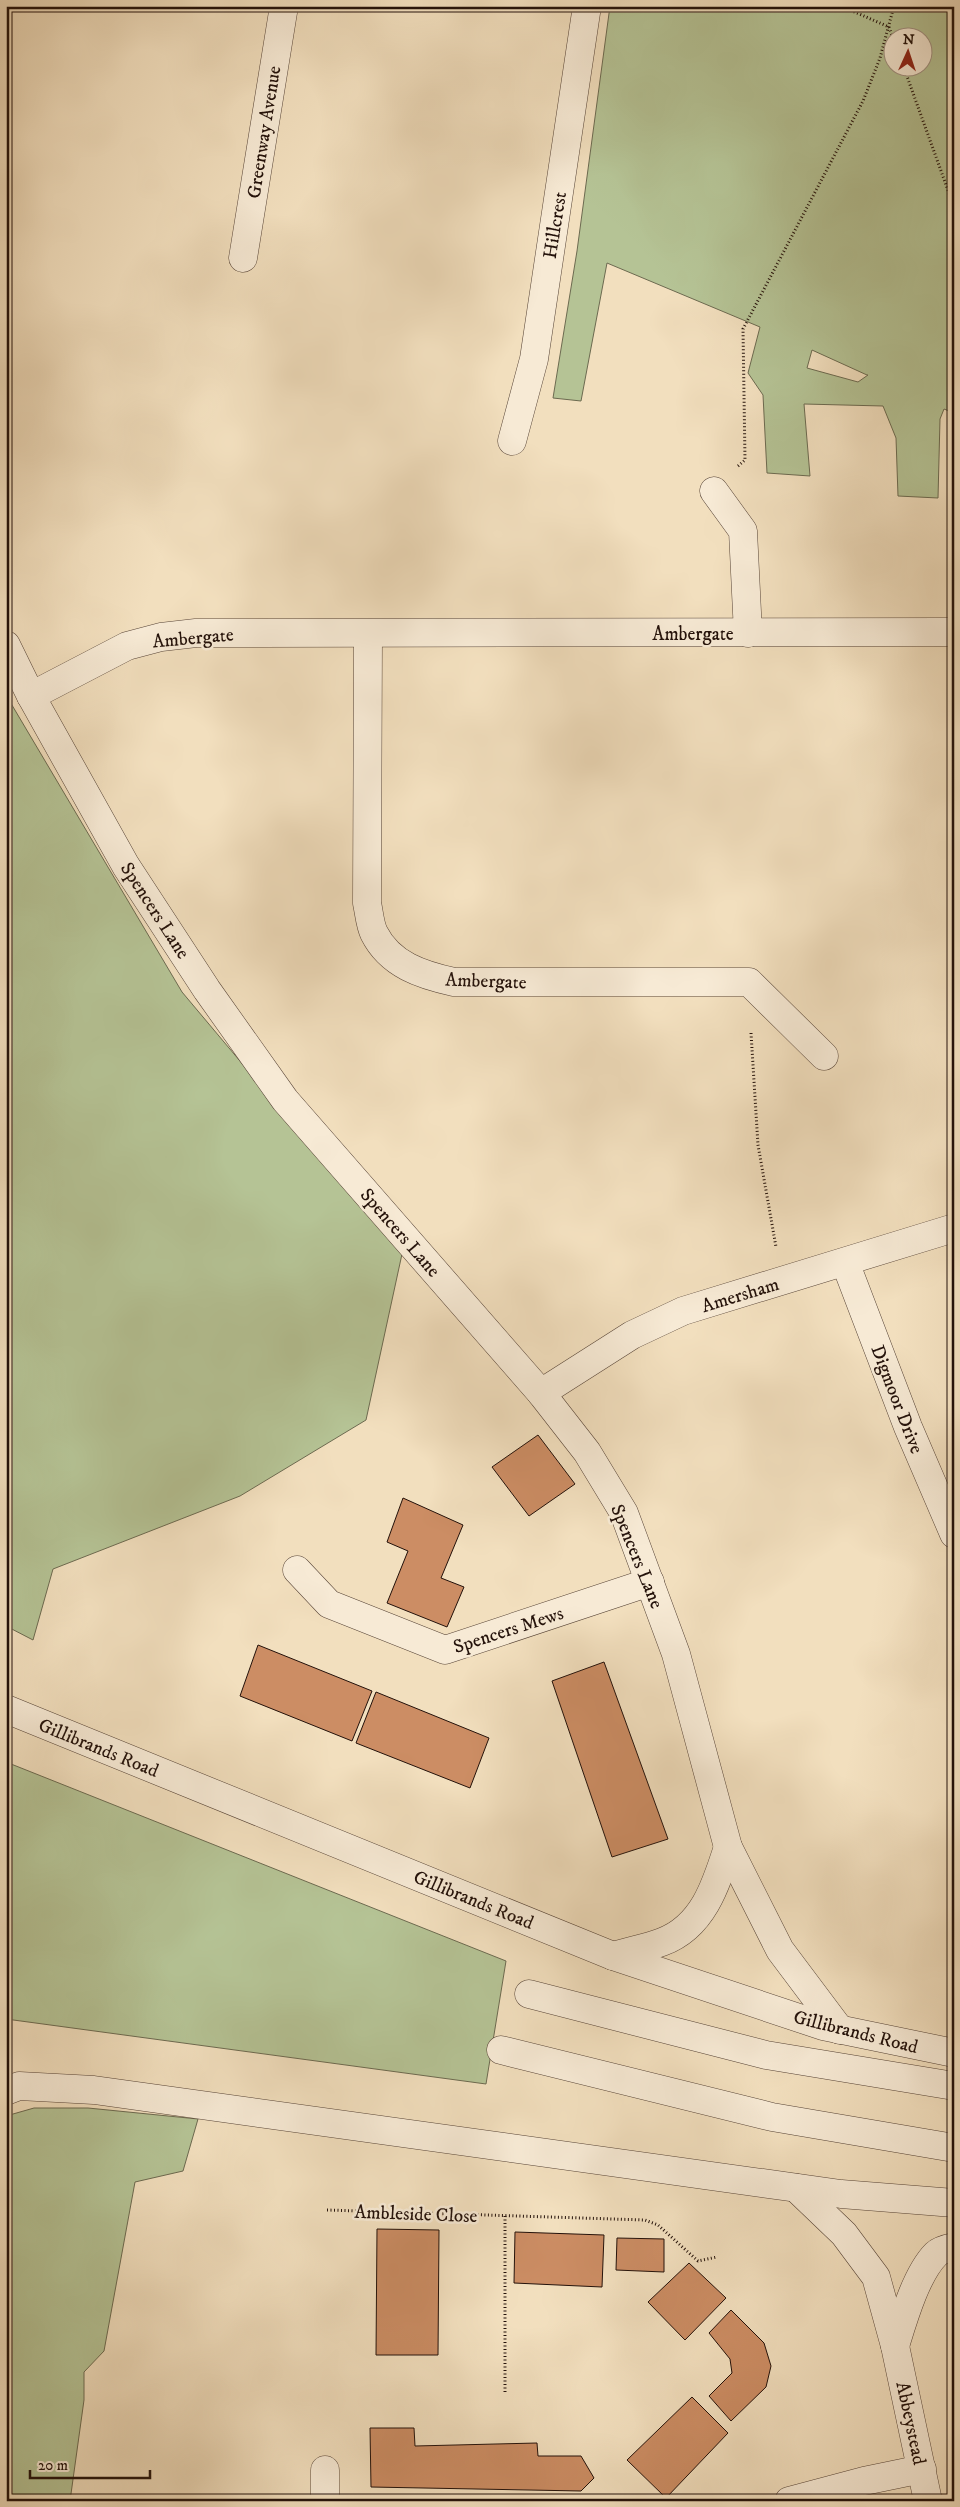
<svg xmlns="http://www.w3.org/2000/svg" width="960" height="2507" font-family="'IM FELL DW Pica',serif">
<style>
.green{fill:#b5c395;stroke:#6c6a50;fill-rule:evenodd}
.building{fill:#cc8d64;stroke:#23110a}
.lines{fill:none;stroke-linecap:round;stroke-linejoin:round}
.minor-casing{stroke:#574437;stroke-width:29}
.path{stroke:#23110a;stroke-width:3;stroke-dasharray:1 2.5;stroke-linecap:butt}
.minor{stroke:#f7ead5;stroke-width:28}
.labels{text-anchor:middle;stroke-width:5;stroke-linejoin:round;paint-order:stroke}
.street-label{font-size:19px;fill:#23110a;stroke:#f7ead5}
</style>
<rect width="100%" height="100%" fill="#f2dfbe"/>
<filter id="stains"><feTurbulence type="fractalNoise" baseFrequency=".004" numOctaves="4"/><feColorMatrix values="0 0 0 0 .2 0 0 0 0 .09 0 0 0 0 .02 0 0 0 .5 -.17"/></filter>
<radialGradient id="worn" r=".72"><stop offset=".6" stop-color="#630" stop-opacity="0"/><stop offset="1" stop-color="#630" stop-opacity=".3"/></radialGradient>
<g class="green">
<path d="M610,6H954V413L944,409L940,419L938,498L898,496L896,438L883,406L804,404L810,476L767,473L763,395L748,373L760,327L607,263L581,401L553,398L577,251ZM892,38H922V68H892ZM812,350L867,375H868L858,382L807,368Z"/>
<path d="M6,695L182,992L402,1254L366,1420L240,1496L53,1569L33,1640L6,1626Z"/>
<path d="M6,1762L506,1961L486,2084L6,2019Z"/>
<path d="M34,2108H88L198,2119L183,2171L135,2182L104,2351L84,2372V2400L70,2501H6V2116Z"/>
</g>
<g class="building">
<path d="M538,1435L575,1484L529,1516L492,1467Z"/>
<path d="M403,1498L463,1525L441,1578L464,1587L447,1627L387,1603L408,1551L387,1542Z"/>
<path d="M258,1645L372,1691L352,1741L240,1696Z"/>
<path d="M604,1662L668,1839L612,1857L552,1681Z"/>
<path d="M376,1692L489,1738L470,1788L356,1743Z"/>
<path d="M377,2229L439,2230L438,2355H376Z"/>
<path d="M515,2232L604,2235L602,2287L514,2283Z"/>
<path d="M617,2238L664,2239V2272L616,2270Z"/>
<path d="M689,2263L726,2298L685,2340L648,2302Z"/>
<path d="M731,2310L764,2343L771,2366L766,2387L731,2421L709,2396L732,2373L730,2359L709,2333Z"/>
<path d="M692,2397L728,2433L666,2498L627,2460Z"/>
<path d="M370,2428H414L415,2446L537,2443L538,2456H581L594,2478L581,2491L371,2487Z"/>
</g>
<g class="lines">
<defs>
<g id="minor">
<path d="M243,258L284,6"/>
<path d="M512,441L534,359L587,6"/>
<path d="M714,491L743,531L748,633"/>
<path d="M368,634L367,903C369,912 370,925 374,933C390,965 422,975 454,982H749L824,1056"/>
<path d="M6,645L31,696L126,866L207,990L285,1100L541,1393L587,1452L624,1513L676,1654L728,1847L780,1950L840,2030"/>
<path d="M31,696L127,646L161,637L196,633L954,632"/>
<path d="M845,1262L908,1427L954,1534"/>
<path d="M541,1393L632,1335L683,1311L954,1228"/>
<path d="M297,1570L329,1604L445,1650L650,1582"/>
<path d="M6,1709L613,1956L823,2026L954,2053"/>
<path d="M613,1956C629,1951 646,1948 662,1942C703,1927 716,1885 728,1847"/>
<path d="M529,1994L766,2055L954,2086"/>
<path d="M501,2050L772,2117L954,2148"/>
<path d="M6,2091L19,2086L94,2090L841,2194L954,2203"/>
<path d="M796,2188L844,2234L876,2277L895,2346L928,2501"/>
<path d="M895,2346C903,2320 916,2274 936,2254C940,2250 949,2248 954,2247"/>
<path d="M325,2470V2501"/>
<path d="M789,2501L864,2481L922,2469"/>
</g>
</defs>
<use href="#minor" class="minor-casing"/>
<g class="path">
<path d="M841,6L889,27L893,38"/>
<path d="M904,68L954,207"/>
<path d="M738,466L745,460L743,329L863,101L880,58L894,6"/>
<path d="M751,1033L758,1145L776,1247"/>
<path d="M327,2210L645,2220L658,2225L698,2261L717,2257"/>
<path d="M505,2216V2392"/>
</g>
<use href="#minor" class="minor"/>
</g>
<g class="labels">
<g class="street-label">
<text transform="translate(263 132) rotate(-81)" y="7">Greenway Avenue</text>
<text transform="translate(554 225) rotate(-81)" y="7">Hillcrest</text>
<text x="693" y="640">Ambergate</text>
<text transform="translate(193 637) rotate(-5)" y="7">Ambergate</text>
<text transform="translate(156 910) rotate(57)" y="7">Spencers Lane</text>
<text transform="translate(486 980) rotate(2)" y="7">Ambergate</text>
<text transform="translate(401 1232) rotate(49)" y="7">Spencers Lane</text>
<text transform="translate(740 1294) rotate(-17)" y="7">Amersham</text>
<text transform="translate(898 1399) rotate(69)" y="7">Digmoor Drive</text>
<text transform="translate(638 1556) rotate(68)" y="7">Spencers Lane</text>
<text transform="translate(508 1629) rotate(-18)" y="7">Spencers Mews</text>
<text transform="translate(99 1747) rotate(22)" y="7">Gillibrands Road</text>
<text transform="translate(474 1899) rotate(22)" y="7">Gillibrands Road</text>
<text transform="translate(856 2031) rotate(14)" y="7">Gillibrands Road</text>
<text transform="translate(416 2213) rotate(2)" y="7">Ambleside Close</text>
<text transform="translate(912 2423) rotate(78)" y="7">Abbeystead</text>
</g>
</g>
<rect width="960" height="2507" fill="none" stroke="#f2dfbe" stroke-width="25"/>
<rect x="8" y="8" width="945" height="2492" fill="none" stroke="#23110a" stroke-width="2.5"/>
<rect x="12" y="12" width="935" height="2482" fill="none" stroke="#23110a"/>
<g transform="translate(908 52) rotate(3)"><circle r="24" fill="#f7ead5" stroke="#a29384"/>
<path d="M0-4L9 19L0 12L-9 19Z" fill="#8f2418"/>
<text y="-8" font-size="14" font-weight="bold" text-anchor="middle" fill="#23110a">N</text>
</g>
<path d="M30 2470v8h120v-8" fill="none" stroke="#23110a" stroke-width="2.5"/>
<text x="38" y="2470" font-size="15" fill="#23110a" stroke="#f7ead5" stroke-width="4" paint-order="stroke">20 m</text>
<rect width="100%" height="100%" filter="url(#stains)"/>
<rect width="100%" height="100%" fill="url(#worn)"/>
</svg>
